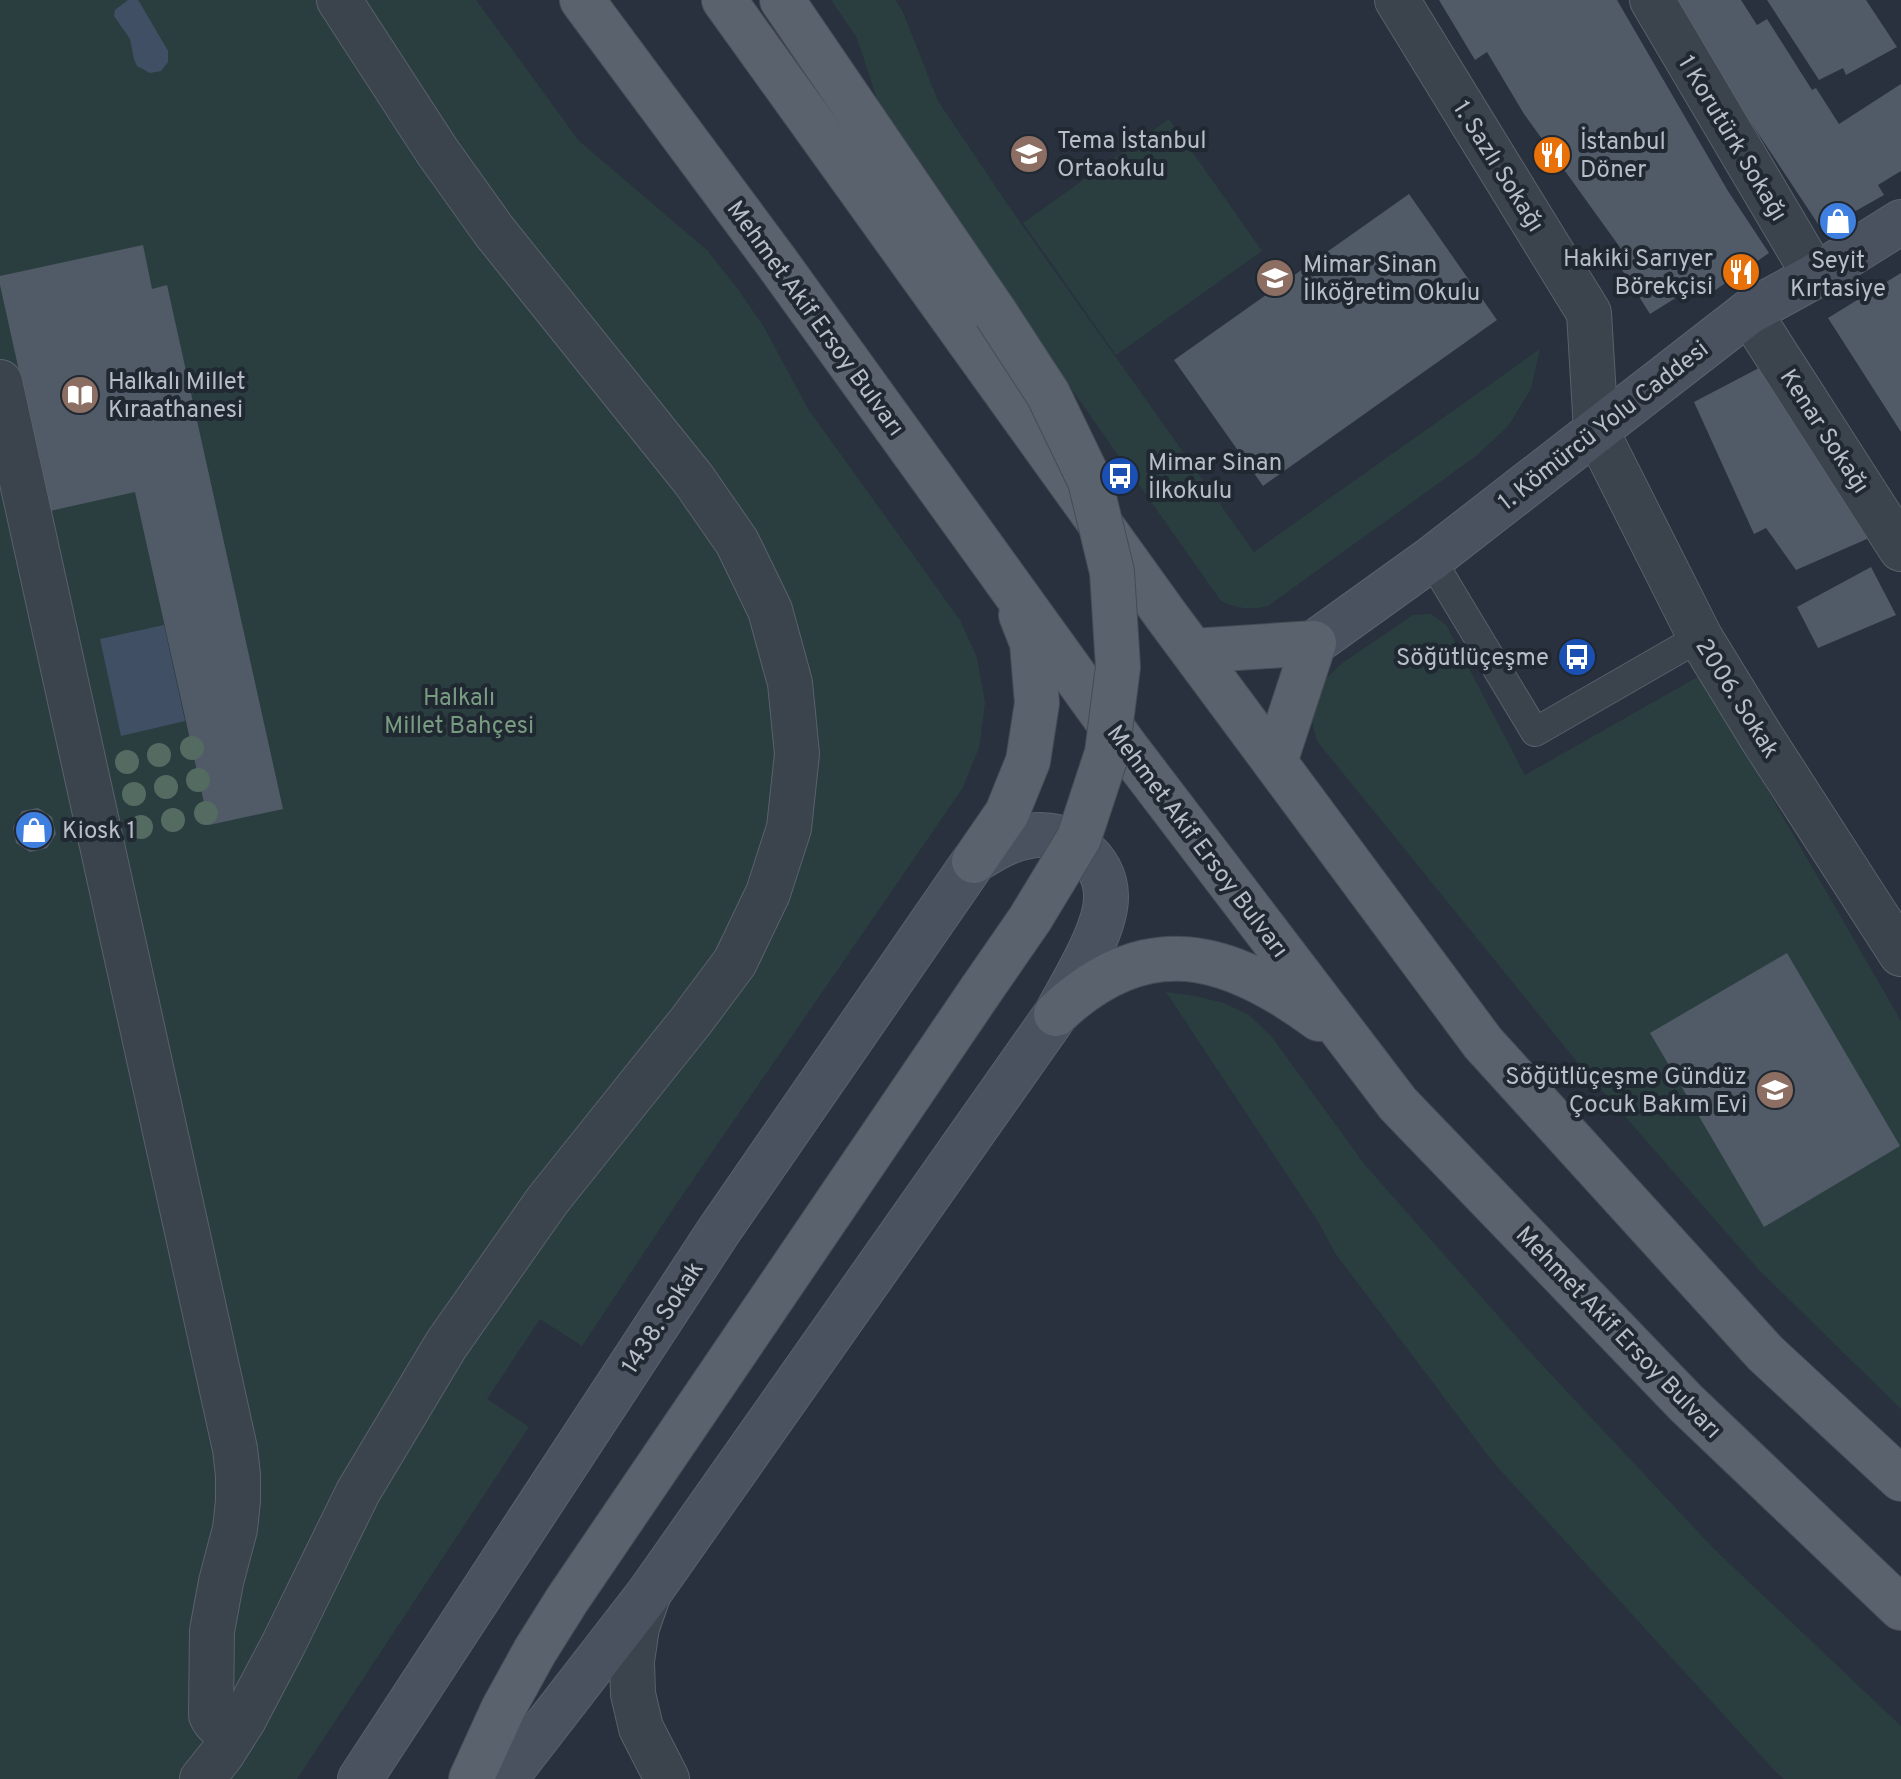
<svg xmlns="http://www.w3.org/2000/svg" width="1901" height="1779" font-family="Overpass,sans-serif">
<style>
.green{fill:#2b3e3f}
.water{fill:#404f64}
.building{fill:#515a67}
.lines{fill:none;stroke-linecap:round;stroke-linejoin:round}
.lane-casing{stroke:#59616b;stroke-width:30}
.street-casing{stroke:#59616b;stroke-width:46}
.secondary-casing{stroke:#59616b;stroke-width:46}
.primary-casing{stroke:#454c56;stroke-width:46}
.lane{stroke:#3b434d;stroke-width:28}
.street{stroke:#3b434d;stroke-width:44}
.secondary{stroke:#4a5260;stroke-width:44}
.primary{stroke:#5a626d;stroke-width:44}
.primary-bridge-casing{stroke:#454c56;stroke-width:46;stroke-linecap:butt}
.primary-bridge{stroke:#5a626d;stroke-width:44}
.tree{fill:#546b62}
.labels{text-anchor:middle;stroke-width:8;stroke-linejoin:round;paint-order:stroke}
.street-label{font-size:24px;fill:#b8bec8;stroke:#202832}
.poi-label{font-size:24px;fill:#b8bec8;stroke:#202832;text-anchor:start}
.park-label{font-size:24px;fill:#789b81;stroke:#202832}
</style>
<rect width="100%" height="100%" fill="#28313d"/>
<g class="green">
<path d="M0,0H476L579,141L708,251L737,288L764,327L808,409L960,620L977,658L985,703L979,748L962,789L677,1203L582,1346L540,1319L487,1399L529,1427L297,1779H0Z"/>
<path d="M831,0H895L902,10L938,101L1010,208L1254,552L1540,349L1531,389L1508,426L1476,456L1268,606C1250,610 1238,609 1221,601L886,126L857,38Z"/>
<path d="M1169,119L1262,251L1116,355L1023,223Z"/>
<path d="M1431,614L1446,625L1525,775L1701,675L1901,1021V1409L1759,1270L1574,1058L1317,741L1310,713L1317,687L1341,664L1413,615Z"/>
<path d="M1166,992L1195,996L1224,1003L1249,1015L1271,1036L1365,1165L1529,1351L1713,1548L1901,1726V1779H1784L1775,1771L1493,1462L1335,1253L1319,1223Z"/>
</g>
<g class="water">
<path d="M128,0H138L140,3L168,51V62L161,71L150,73L137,66L134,59L130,39L114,16L115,10Z"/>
<path d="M164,625L185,721L121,736L100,639Z"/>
</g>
<g class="building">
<path d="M1439,0H1617L1728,191L1769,253L1714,291L1706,279L1650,314L1619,265L1629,260L1524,114L1487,52L1475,60Z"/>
<path d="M1678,0H1741L1757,25L1767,19L1812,90L1816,88L1839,124L1901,84V171L1878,185L1884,195L1822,230L1732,94Z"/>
<path d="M1767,0H1866L1897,47L1846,75L1843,68L1819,80Z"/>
<path d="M1409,194L1497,320L1263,486L1174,360Z"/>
<path d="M143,245L152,289L167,285L283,809L209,825L135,492L50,511L0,285V276Z"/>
<path d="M1901,273V432L1828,318Z"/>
<path d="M1776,359L1839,493L1848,488L1876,535L1796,570L1766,528L1754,534L1694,402Z"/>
<path d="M1871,567L1896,615L1818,648L1797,607Z"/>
<path d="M38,808L52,817L56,834L47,848L30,852L16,843L13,827L22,811Z"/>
<path d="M1787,953L1900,1146L1764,1227L1650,1033Z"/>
</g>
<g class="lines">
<defs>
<path id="lane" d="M1431,559L1535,732L1700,637"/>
<g id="street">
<path d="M1397,0L1589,313L1596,430L1700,637L1760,735L1901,954"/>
<path d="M1652,0L1815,276"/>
<path d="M1749,312L1901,549"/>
<path d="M0,382L235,1449L238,1475V1501L235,1529L221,1582L212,1631L211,1715C218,1731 233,1733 244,1719"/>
<path d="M649,1593L637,1627L632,1661L633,1694L641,1728L667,1779"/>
<path d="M202,1779L222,1754L244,1719L283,1645L358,1492L446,1345L547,1201L691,1021L735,962L768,893L789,828L797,754L790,683L770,610L737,542L694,480L494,231L437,151L339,0"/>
</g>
<g id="secondary">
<path d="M1314,643L1431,559L1749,312L1815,276L1901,222"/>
<path d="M360,1779L718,1232L974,861C992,850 1009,839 1030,836C1066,829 1106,858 1106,896C1107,929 1072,984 1056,1014L649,1593L505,1779"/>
</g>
<g id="primary">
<path d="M582,0L775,260L1126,747L1398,1104L1686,1403L1901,1608"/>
<path d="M724,0L1165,614L1483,1043L1765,1353L1901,1479"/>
<path d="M782,0L996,314"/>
<path d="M1193,651L1314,643L1275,762"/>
<path d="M974,861L1007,813L1028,761L1037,703L1032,643L1021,615"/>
<path d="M1056,1014C1146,928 1228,952 1319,1019"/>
<path d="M471,1779L503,1709L535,1651L567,1600L981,990"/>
</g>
</defs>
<use href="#lane" class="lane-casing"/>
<use href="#street" class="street-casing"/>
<use href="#secondary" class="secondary-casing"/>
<use href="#primary" class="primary-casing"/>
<use href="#lane" class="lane"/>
<use href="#street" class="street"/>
<use href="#secondary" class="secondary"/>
<use href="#primary" class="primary"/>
<defs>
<path id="primary-bridge" d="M981,990L1030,919L1079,838L1107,753L1118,667L1112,572L1090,481L1048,394L996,314"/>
</defs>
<use href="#primary-bridge" class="primary-bridge-casing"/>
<use href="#primary-bridge" class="primary-bridge"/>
</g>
<g class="tree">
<circle cx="192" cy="748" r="12"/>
<circle cx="159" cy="755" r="12"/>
<circle cx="127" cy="762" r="12"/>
<circle cx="198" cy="780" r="12"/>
<circle cx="166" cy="787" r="12"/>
<circle cx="134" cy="794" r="12"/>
<circle cx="206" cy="813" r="12"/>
<circle cx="173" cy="820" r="12"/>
<circle cx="141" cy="827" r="12"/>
</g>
<defs>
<symbol id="school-disc" viewBox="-11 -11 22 22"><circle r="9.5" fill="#8d6e63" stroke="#202832"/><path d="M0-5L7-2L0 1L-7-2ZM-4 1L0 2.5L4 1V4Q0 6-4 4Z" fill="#fff"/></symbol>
<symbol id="restaurant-disc" viewBox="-11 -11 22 22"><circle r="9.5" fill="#e8710a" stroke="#202832"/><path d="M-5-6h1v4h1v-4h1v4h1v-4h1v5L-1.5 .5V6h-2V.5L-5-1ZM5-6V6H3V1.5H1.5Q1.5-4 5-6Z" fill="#fff"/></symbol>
<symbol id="shop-disc" viewBox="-11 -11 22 22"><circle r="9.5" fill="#3f7fe0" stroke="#202832"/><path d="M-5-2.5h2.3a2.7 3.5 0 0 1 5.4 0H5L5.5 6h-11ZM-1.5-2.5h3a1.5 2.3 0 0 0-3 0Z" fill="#fff"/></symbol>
<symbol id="library-disc" viewBox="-11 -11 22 22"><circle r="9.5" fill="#8d6e63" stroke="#202832"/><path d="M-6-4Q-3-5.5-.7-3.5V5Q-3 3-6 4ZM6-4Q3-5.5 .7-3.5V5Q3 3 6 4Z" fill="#fff"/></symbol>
<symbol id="bus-disc" viewBox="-11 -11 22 22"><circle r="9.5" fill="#1a4fb4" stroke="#202832"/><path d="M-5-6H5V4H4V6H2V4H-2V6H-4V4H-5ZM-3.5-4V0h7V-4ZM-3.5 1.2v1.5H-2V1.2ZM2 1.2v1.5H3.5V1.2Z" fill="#fff"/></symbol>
</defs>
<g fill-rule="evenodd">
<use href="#school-disc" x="1007" y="132" width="44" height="44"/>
<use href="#restaurant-disc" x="1530" y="133" width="44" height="44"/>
<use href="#shop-disc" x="1816" y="199" width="44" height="44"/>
<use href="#restaurant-disc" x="1719" y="250" width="44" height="44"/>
<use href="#school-disc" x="1253" y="256" width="44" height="44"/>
<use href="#library-disc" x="58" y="373" width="44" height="44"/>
<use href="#bus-disc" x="1098" y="454" width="44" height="44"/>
<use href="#bus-disc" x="1555" y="635" width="44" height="44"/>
<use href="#shop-disc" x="12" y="808" width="44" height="44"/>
<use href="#school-disc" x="1753" y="1068" width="44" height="44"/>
</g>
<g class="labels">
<g class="street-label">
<text transform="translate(1733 138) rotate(59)" y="8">1 Korutürk Sokağı</text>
<text transform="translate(1499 166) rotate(58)" y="8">1. Sazlı Sokağı</text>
<text transform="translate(816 318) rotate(54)" y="8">Mehmet Akif Ersoy Bulvarı</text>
<text transform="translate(1603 425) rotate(-38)" y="8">1. Kömürcü Yolu Caddesi</text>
<text transform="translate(1825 431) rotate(57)" y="8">Kenar Sokağı</text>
<text transform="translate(1738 698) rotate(58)" y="8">2006. Sokak</text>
<text transform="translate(1198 841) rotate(53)" y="8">Mehmet Akif Ersoy Bulvarı</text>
<text transform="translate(662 1317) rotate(-57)" y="8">1438. Sokak</text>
<text transform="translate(1619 1332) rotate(46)" y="8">Mehmet Akif Ersoy Bulvarı</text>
</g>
<g class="poi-label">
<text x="1057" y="148">Tema İstanbul<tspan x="1057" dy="28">Ortaokulu</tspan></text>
<text x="1580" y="149">İstanbul<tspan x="1580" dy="28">Döner</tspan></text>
<text x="1713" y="266" text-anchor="end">Hakiki Sarıyer<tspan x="1713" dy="28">Börekçisi</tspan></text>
<text x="1838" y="268" text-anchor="middle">Seyit<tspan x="1838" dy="28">Kırtasiye</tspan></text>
<text x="1303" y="272">Mimar Sinan<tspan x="1303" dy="28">İlköğretim Okulu</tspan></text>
<text x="108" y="389">Halkalı Millet<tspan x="108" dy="28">Kıraathanesi</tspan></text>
<text x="1148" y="470">Mimar Sinan<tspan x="1148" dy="28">İlkokulu</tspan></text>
<text x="1549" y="665" text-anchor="end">Söğütlüçeşme</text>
<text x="62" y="838">Kiosk 1</text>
<text x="1747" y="1084" text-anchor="end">Söğütlüçeşme Gündüz<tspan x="1747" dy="28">Çocuk Bakım Evi</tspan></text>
</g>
<g class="park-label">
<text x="459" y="705">Halkalı<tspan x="459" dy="28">Millet Bahçesi</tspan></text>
</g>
</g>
</svg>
